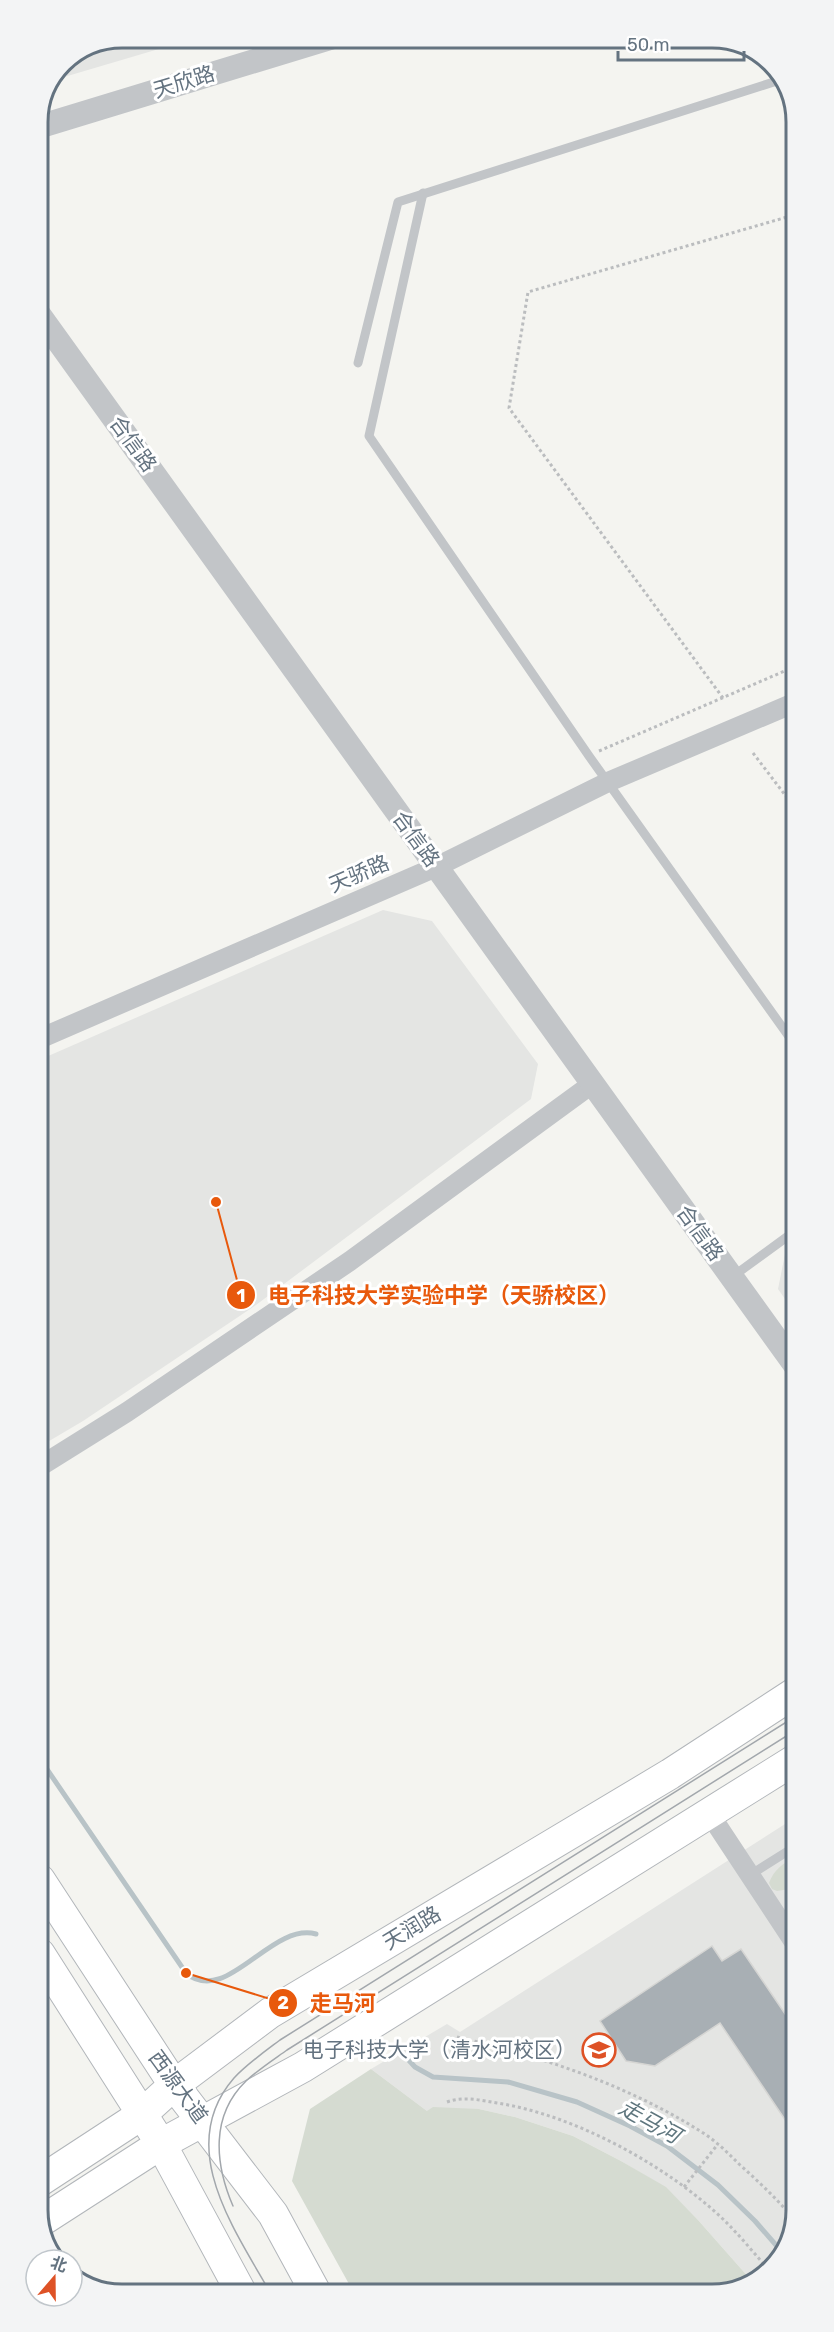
<svg xmlns="http://www.w3.org/2000/svg" width="834" height="2332" font-family="Rubik,'Noto Sans SC',sans-serif">
<style>
.built{fill:#e4e5e3}
.green{fill:#d5dbd1}
.lines{fill:none;stroke-linecap:round;stroke-linejoin:round}
.stream{stroke:#b8c3c7;stroke-width:5}
.building{fill:#a8afb4;stroke:#d5d5d3;stroke-width:1.5}
.primary-casing{stroke:#b2b6ba;stroke-width:32}
.path{stroke:#bbbdbf;stroke-width:3;stroke-dasharray:3 3;stroke-linecap:butt}
.service{stroke:#c2c5c8;stroke-width:9}
.minor{stroke:#c2c5c8;stroke-width:20}
.tertiary{stroke:#c2c5c8;stroke-width:24}
.primary{stroke:#fff;stroke-width:30}
.tram{stroke:#a2a7ac;stroke-width:1.5}
.labels{text-anchor:middle;stroke-width:6;stroke-linejoin:round;paint-order:stroke}
.street-label{font-size:21px;fill:#647380;stroke:#fff}
.poi-label{font-size:21px;fill:#647380;stroke:#fff;text-anchor:end}
.water-label{font-size:22px;font-style:italic;fill:#5f767e;stroke:#fff}
.rim{fill:none;stroke:#647380;stroke-width:3}
.leader{fill:none;stroke:#e8590c;stroke-width:2}
.callout-dot{fill:#e8590c;stroke:#fff;stroke-width:2}
.mark-label{font-size:18px;text-anchor:middle;font-weight:bold;fill:#fff}
.callout-label{font-size:22px;text-anchor:middle;font-weight:bold;fill:#e8590c;stroke:#fff;stroke-width:6;stroke-linejoin:round;paint-order:stroke}
</style>
<rect width="100%" height="100%" fill="#f4f4f0"/>
<g class="built">
<path d="M122,38H196L54,80L62,62Z"/>
<path d="M383,910L432,921L538,1064L531,1099L256,1305L83,1421L39,1447V1060Z"/>
<path d="M795,1242V1313L778,1289L786,1249Z"/>
<path d="M796,1817V2211L779,2261L751,2280L698,2220L666,2188L621,2161L573,2136L515,2117L479,2109L427,2111L371,2069L447,2024L460,2032Z"/>
<path d="M40,2052L43,2057L47,2111L40,2115Z"/>
</g>
<g class="green">
<path d="M796,1856V1888L777,1891L772,1889L769,1883C774,1869 783,1864 796,1856Z"/>
<path d="M371,2069L427,2111L433,2107L479,2109L515,2117L573,2136L621,2161L666,2187L698,2220L751,2280L734,2292L354,2293L292,2181L310,2109Z"/>
</g>
<g class="lines">
<g class="stream">
<path d="M40,1759L186,1973C227,2007 270,1922 316,1934"/>
<path d="M404,2055L415,2067L433,2077L508,2082L577,2102L630,2126L667,2146L718,2185L755,2221L782,2252"/>
</g>
</g>
<path class="building" d="M712,1946L722,1961L741,1949L796,2030V2136L720,2023L655,2066L626,2061L600,2021Z"/>
<g class="lines">
<defs>
<g id="primary">
<path d="M40,1880L174,2085L273,2214L316,2293"/>
<path d="M40,1954L161,2144L242,2294"/>
<path d="M40,2181L141,2115L174,2085L270,2013L670,1774L796,1692"/>
<path d="M40,2222L161,2144L303,2067L796,1759"/>
</g>
</defs>
<use href="#primary" class="primary-casing"/>
<g class="path">
<path d="M723,698L509,408L528,292L794,215"/>
<path d="M599,751L794,667"/>
<path d="M753,753L795,808"/>
<path d="M457,2037C541,2056 627,2085 700,2131C715,2140 727,2152 739,2164C758,2181 777,2199 794,2219"/>
<path d="M447,2102C463,2096 480,2100 497,2103C575,2115 668,2166 725,2221C740,2236 754,2253 768,2269"/>
<path d="M684,2187L718,2144"/>
</g>
<g class="service">
<path d="M423,193L369,436L589,756L795,1045"/>
<path d="M358,363L398,202L780,80"/>
<path d="M732,1277L795,1231"/>
<path d="M750,1875L796,1846"/>
</g>
<g class="minor">
<path d="M39,1039L436,867L608,782L794,703"/>
<path d="M39,1467L127,1412L350,1261L592,1084"/>
<path d="M709,1813L796,1945"/>
</g>
<g class="tertiary">
<path d="M38,127L330,38"/>
<path d="M38,313L795,1365"/>
</g>
<use href="#primary" class="primary"/>
<g class="tram">
<path d="M233,2206C215,2164 210,2116 246,2081C259,2069 273,2060 287,2050L796,1730"/>
<path d="M271,2294C235,2230 174,2147 234,2078C247,2064 264,2052 280,2040L796,1716"/>
</g>
</g>
<defs>
<symbol id="university-ring" viewBox="-11 -11 22 22"><circle r="9.5" fill="#fff" stroke="#de5226" stroke-width="1.5"/><path d="M0-5L7-2L0 1L-7-2ZM-4 1L0 2.5L4 1V4Q0 6-4 4Z" fill="#de5226"/></symbol>
</defs>
<g fill-rule="evenodd">
<use href="#university-ring" x="580" y="2031" width="38" height="38"/>
</g>
<g class="labels">
<g class="street-label">
<text transform="translate(184 82) rotate(-17)" y="7">天欣路</text>
<text transform="translate(133 444) rotate(54)" y="7">合信路</text>
<text transform="translate(416 839) rotate(54)" y="7">合信路</text>
<text transform="translate(359 874) rotate(-23)" y="7">天骄路</text>
<text transform="translate(700 1233) rotate(54)" y="7">合信路</text>
<text transform="translate(412 1928) rotate(-31)" y="7">天润路</text>
<text transform="translate(178 2087) rotate(54)" y="7">西源大道</text>
</g>
<g class="poi-label">
<text x="576" y="2057">电子科技大学（清水河校区）</text>
</g>
<g class="water-label">
<text transform="translate(650 2121) rotate(29)" y="8">走马河</text>
</g>
</g>
<path d="M0 0H834V2332H0ZM122 48H712A74 74 0 0 1 786 122V2210A74 74 0 0 1 712 2284H122A74 74 0 0 1 48 2210V122A74 74 0 0 1 122 48Z" fill="#f3f4f5" fill-rule="evenodd"/>
<path class="rim" d="M122 48H712A74 74 0 0 1 786 122V2210A74 74 0 0 1 712 2284H122A74 74 0 0 1 48 2210V122A74 74 0 0 1 122 48Z"/>
<path class="leader" d="M216 1202L241 1295M186 1973L283 2003"/>
<g class="callout-dot">
<circle cx="216" cy="1202" r="6"/>
<circle cx="186" cy="1973" r="6"/>
<circle cx="241" cy="1295" r="15"/>
<circle cx="283" cy="2003" r="15"/>
</g>
<g class="mark-label">
<text x="241" y="1302">1</text>
<text x="283" y="2009">2</text>
</g>
<g class="callout-label">
<text x="444" y="1303">电子科技大学实验中学（天骄校区）</text>
<text x="343" y="2011">走马河</text>
</g>
<g transform="translate(54 2278) rotate(20)"><circle r="28" fill="#ffffff" stroke="#c1c7cc" stroke-width="1.5"/>
<path d="M0-4.5L10 22L0 15L-10 22Z" fill="#de5226"/>
<text y="-9" font-size="16" font-weight="bold" text-anchor="middle" fill="#647380">北</text>
</g>
<path d="M618 51v9h126v-9" fill="none" stroke="#647380" stroke-width="3"/>
<text x="627" y="51" font-size="18" fill="#647380" stroke="#ffffff" stroke-width="4.5" paint-order="stroke">50 m</text>
</svg>
